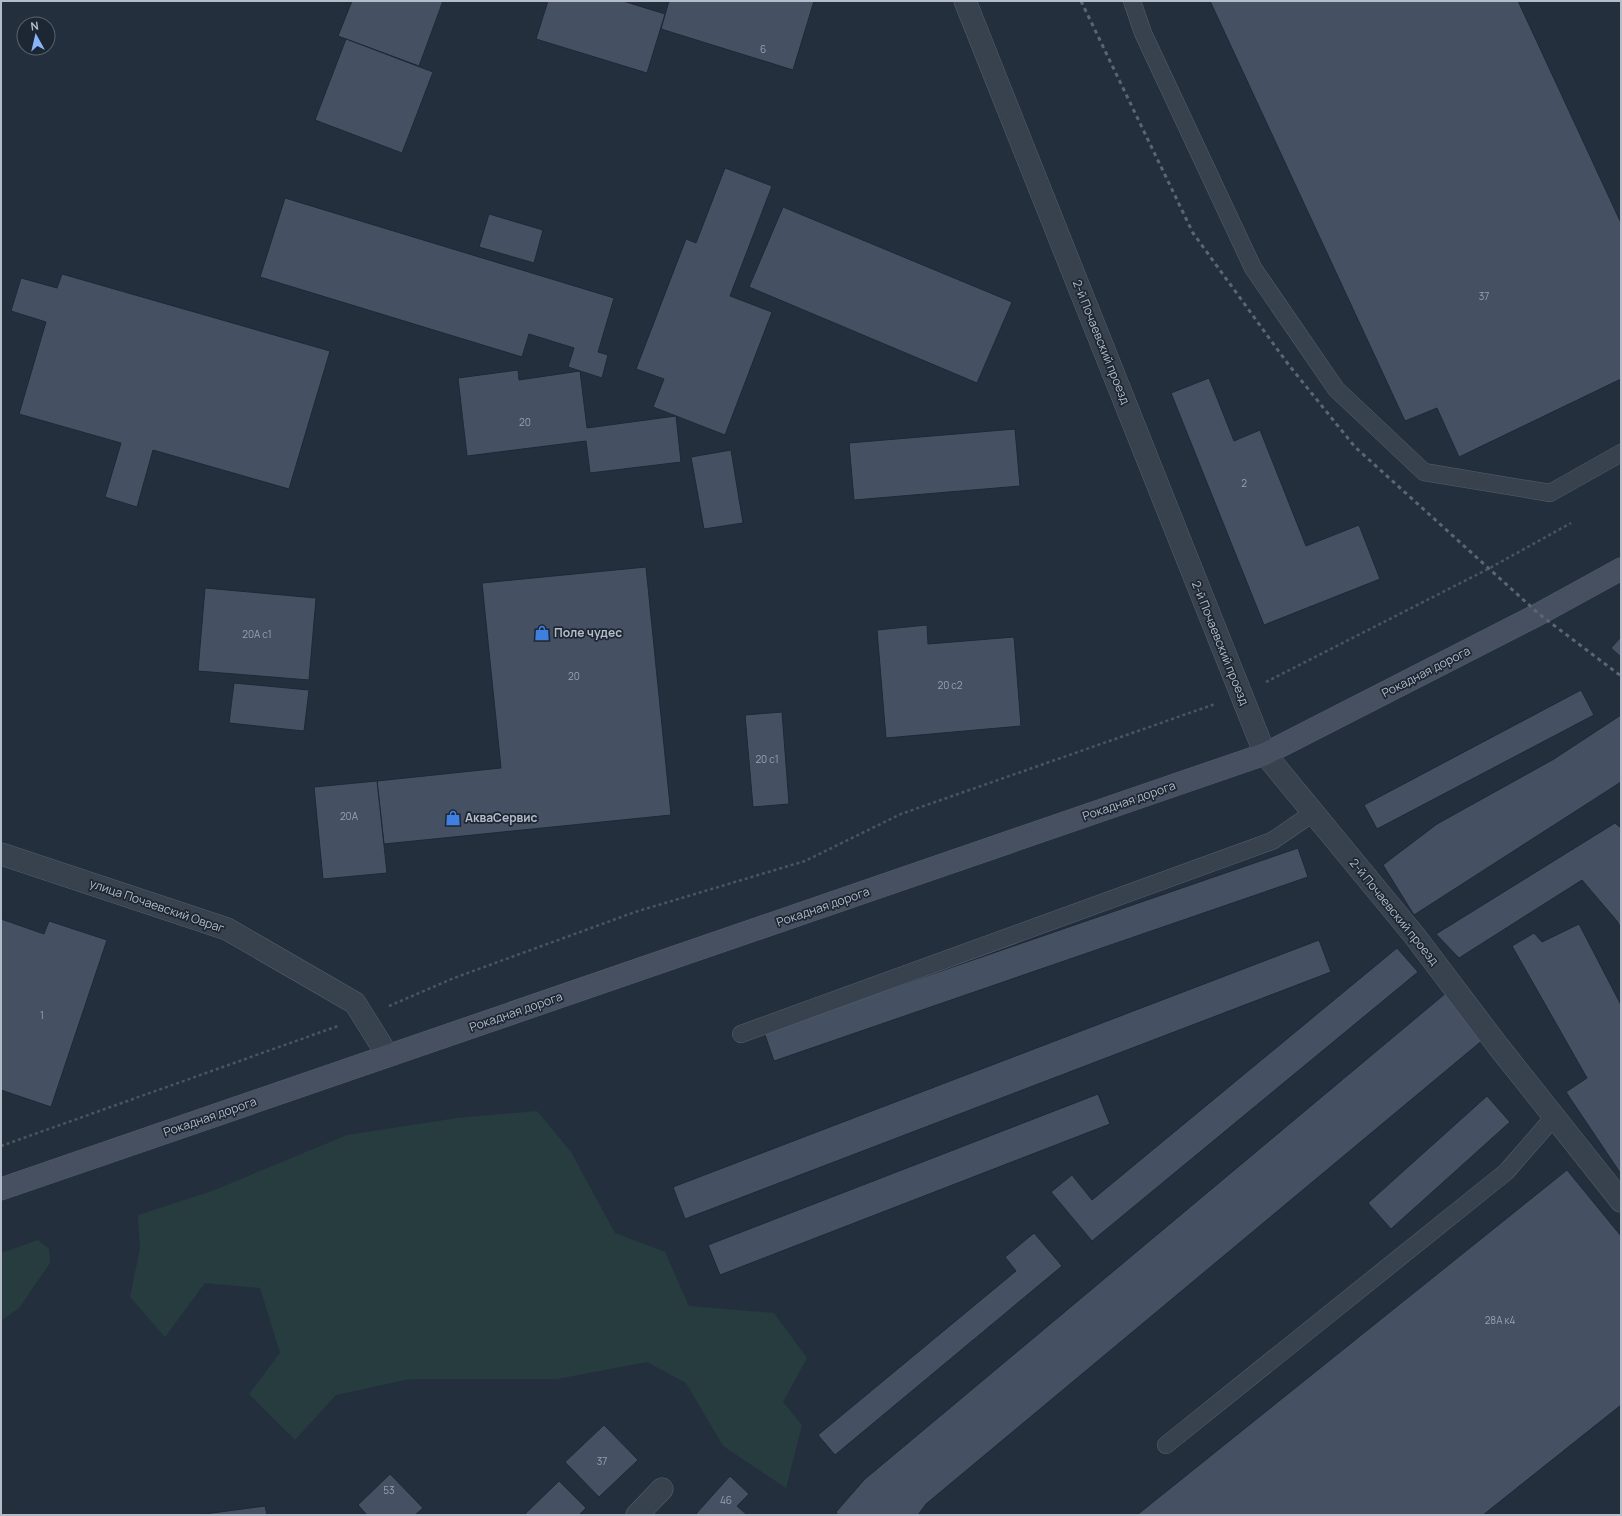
<svg xmlns="http://www.w3.org/2000/svg" width="1622" height="1516" font-family="Manrope,sans-serif">
<style>
.green{fill:#263c3f}
.building{fill:#455162;stroke:#1f2835}
.lines{fill:none;stroke-linecap:round;stroke-linejoin:round}
.service-casing{stroke:#565f6c;stroke-width:18}
.minor-casing{stroke:#565f6c;stroke-width:23}
.tertiary-casing{stroke:#565f6c;stroke-width:23}
.secondary-casing{stroke:#565f6c;stroke-width:23}
.path{stroke:#44595c;stroke-width:2.5;stroke-dasharray:3 3;stroke-linecap:butt}
.service{stroke:#38414e;stroke-width:17}
.minor{stroke:#38414e;stroke-width:22}
.tertiary{stroke:#38414e;stroke-width:22}
.secondary{stroke:#465061;stroke-width:22}
.rail{stroke:#5a6575;stroke-width:3;stroke-dasharray:4 4;stroke-linecap:butt}
.labels{text-anchor:middle;stroke-width:3.5;stroke-linejoin:round;paint-order:stroke}
.number-label{font-size:10px;fill:#98a1af}
.street-label{font-size:12px;fill:#b4bcc9;stroke:#1d2633}
.poi-label{font-size:12px;font-weight:bold;fill:#b4bcc9;stroke:#1d2633;text-anchor:start}
</style>
<rect width="100%" height="100%" fill="#242f3e"/>
<g class="green">
<path d="M537,1111L571,1152L615,1233L665,1252L689,1306L774,1313L807,1358L783,1402L802,1425L786,1488L723,1446L686,1383L647,1362L557,1379H410L336,1395L295,1440L249,1394L280,1353L260,1288L205,1283L165,1337L130,1297L140,1248L138,1215L212,1191L347,1135L457,1118Z"/>
<path d="M38,1240L49,1249L50,1263L19,1308L1,1321V1253Z"/>
</g>
<g class="building">
<path d="M352,1H443L419,66L338,36Z"/>
<path d="M548,1H623L665,14L647,73L536,39Z"/>
<path d="M669,1H814L793,70L661,29Z"/>
<path d="M1210,1H1518L1621,223V379L1459,457L1437,408L1405,421Z"/>
<path d="M346,39L433,72L402,153L315,120Z"/>
<path d="M725,168L772,186L730,296L772,312L725,435L653,407L664,379L636,369L686,239L696,243Z"/>
<path d="M285,198L614,298L598,352L608,355L602,378L568,367L574,348L529,334L522,357L260,277Z"/>
<path d="M783,207L1012,302L977,383L749,287Z"/>
<path d="M489,214L543,230L534,263L479,247Z"/>
<path d="M62,274L330,351L289,489L153,450L137,507L105,497L121,443L19,414L46,322L11,311L21,278L57,288Z"/>
<path d="M518,370L519,380L580,371L587,428L676,416L681,462L590,473L586,441L467,456L458,378Z"/>
<path d="M1209,378L1234,441L1260,430L1306,546L1359,525L1380,579L1264,625L1171,393Z"/>
<path d="M1015,429L1020,486L854,500L849,443Z"/>
<path d="M731,450L743,523L704,529L691,457Z"/>
<path d="M646,567L671,815L384,844L377,781L501,768L482,583Z"/>
<path d="M205,588L316,598L309,680L198,671Z"/>
<path d="M927,625L928,644L1014,637L1021,726L886,738L877,630Z"/>
<path d="M1621,637V657L1611,648Z"/>
<path d="M234,683L309,690L304,731L229,723Z"/>
<path d="M1581,690L1594,715L1377,829L1364,805Z"/>
<path d="M782,712L789,804L753,807L745,715Z"/>
<path d="M1621,715V782L1414,915L1383,865L1437,824L1554,759Z"/>
<path d="M377,781L387,873L323,879L314,787Z"/>
<path d="M1615,823L1621,828V928L1617,921L1582,880L1459,958L1436,934Z"/>
<path d="M1298,848L1308,877L774,1061L764,1032Z"/>
<path d="M1,919L44,934L49,921L107,940L51,1107L1,1090Z"/>
<path d="M1579,924L1621,1005V1174L1566,1092L1587,1078L1512,946L1534,933L1542,942Z"/>
<path d="M1319,940L1331,972L685,1219L673,1187Z"/>
<path d="M1397,948L1418,972L1092,1241L1051,1192L1072,1175L1092,1200Z"/>
<path d="M1446,993L1484,1039L926,1504L918,1515H838L836,1512L865,1479Z"/>
<path d="M1098,1094L1110,1124L720,1275L708,1245Z"/>
<path d="M1487,1096L1510,1122L1391,1229L1368,1203Z"/>
<path d="M1567,1170L1621,1236V1405L1483,1515H1137Z"/>
<path d="M1034,1233L1062,1266L835,1455L818,1435L1016,1271L1005,1257Z"/>
<path d="M604,1425L638,1460L599,1497L565,1462Z"/>
<path d="M390,1474L423,1508L415,1515H367L358,1505Z"/>
<path d="M730,1476L749,1494L737,1506L747,1515H695Z"/>
<path d="M559,1481L586,1508L579,1515H524Z"/>
<path d="M265,1506L267,1515H197Z"/>
</g>
<g class="lines">
<defs>
<g id="service">
<path d="M1132,1L1143,33L1253,268L1336,389L1424,472L1550,493L1621,453"/>
<path d="M741,1034L1272,841L1313,813"/>
<path d="M1166,1445L1506,1172L1554,1117"/>
</g>
<g id="minor">
<path d="M965,1L1265,754"/>
<path d="M1,854L227,929L355,1003L388,1056"/>
<path d="M637,1515L662,1489"/>
</g>
<path id="tertiary" d="M1265,754L1414,935L1498,1046L1621,1201"/>
<path id="secondary" d="M1,1189L1265,754L1539,614L1621,569"/>
</defs>
<use href="#service" class="service-casing"/>
<use href="#minor" class="minor-casing"/>
<use href="#tertiary" class="tertiary-casing"/>
<use href="#secondary" class="secondary-casing"/>
<g class="path">
<path d="M1266,682L1488,569L1571,523"/>
<path d="M389,1006L454,978L635,912L805,861L901,814L1215,704"/>
<path d="M1,1146L338,1026"/>
</g>
<use href="#service" class="service"/>
<use href="#minor" class="minor"/>
<use href="#tertiary" class="tertiary"/>
<use href="#secondary" class="secondary"/>
<path class="rail" d="M1081,1L1193,233L1288,364L1355,447L1539,614L1621,676"/>
</g>
<defs>
<symbol id="shop-bare" viewBox="-9 -9 18 18"><path d="M-5-2.5h2.3a2.7 3.5 0 0 1 5.4 0H5L5.5 6h-11ZM-1.5-2.5h3a1.5 2.3 0 0 0-3 0Z" fill="#3f7fe0" stroke="#1d2633" stroke-width="2.5" paint-order="stroke"/></symbol>
</defs>
<g fill-rule="evenodd">
<use href="#shop-bare" x="531" y="622" width="22" height="22"/>
<use href="#shop-bare" x="442" y="807" width="22" height="22"/>
</g>
<g class="labels">
<g class="number-label">
<text x="763" y="53">6</text>
<text x="1484" y="300">37</text>
<text x="525" y="426">20</text>
<text x="1244" y="487">2</text>
<text x="257" y="638">20А с1</text>
<text x="574" y="680">20</text>
<text x="950" y="689">20 с2</text>
<text x="767" y="763">20 с1</text>
<text x="349" y="820">20А</text>
<text x="42" y="1019">1</text>
<text x="1500" y="1324">28А к4</text>
<text x="602" y="1465">37</text>
<text x="389" y="1494">53</text>
<text x="726" y="1504">46</text>
</g>
<g class="street-label">
<text transform="translate(1101 342) rotate(68)" y="4">2-й Почаевский проезд</text>
<text transform="translate(1220 643) rotate(68)" y="4">2-й Почаевский проезд</text>
<text transform="translate(1426 672) rotate(-27)" y="4">Рокадная дорога</text>
<text transform="translate(1129 801) rotate(-19)" y="4">Рокадная дорога</text>
<text transform="translate(157 906) rotate(19)" y="4">улица Почаевский Овраг</text>
<text transform="translate(823 907) rotate(-19)" y="4">Рокадная дорога</text>
<text transform="translate(1394 912) rotate(51)" y="4">2-й Почаевский проезд</text>
<text transform="translate(516 1012) rotate(-19)" y="4">Рокадная дорога</text>
<text transform="translate(210 1117) rotate(-19)" y="4">Рокадная дорога</text>
</g>
<g class="poi-label">
<text x="554" y="637">Поле чудес</text>
<text x="465" y="822">АкваСервис</text>
</g>
</g>
<rect width="1622" height="1516" fill="none" stroke="#b4bcc9" stroke-width="4"/>
<g transform="translate(36 36) rotate(352)"><circle r="19" fill="#1d2633" stroke="#59626f"/>
<path d="M0-3L7 15L0 10L-7 15Z" fill="#8ab4f8"/>
<text y="-6" font-size="11" font-weight="bold" text-anchor="middle" fill="#b4bcc9">N</text>
</g>
</svg>
